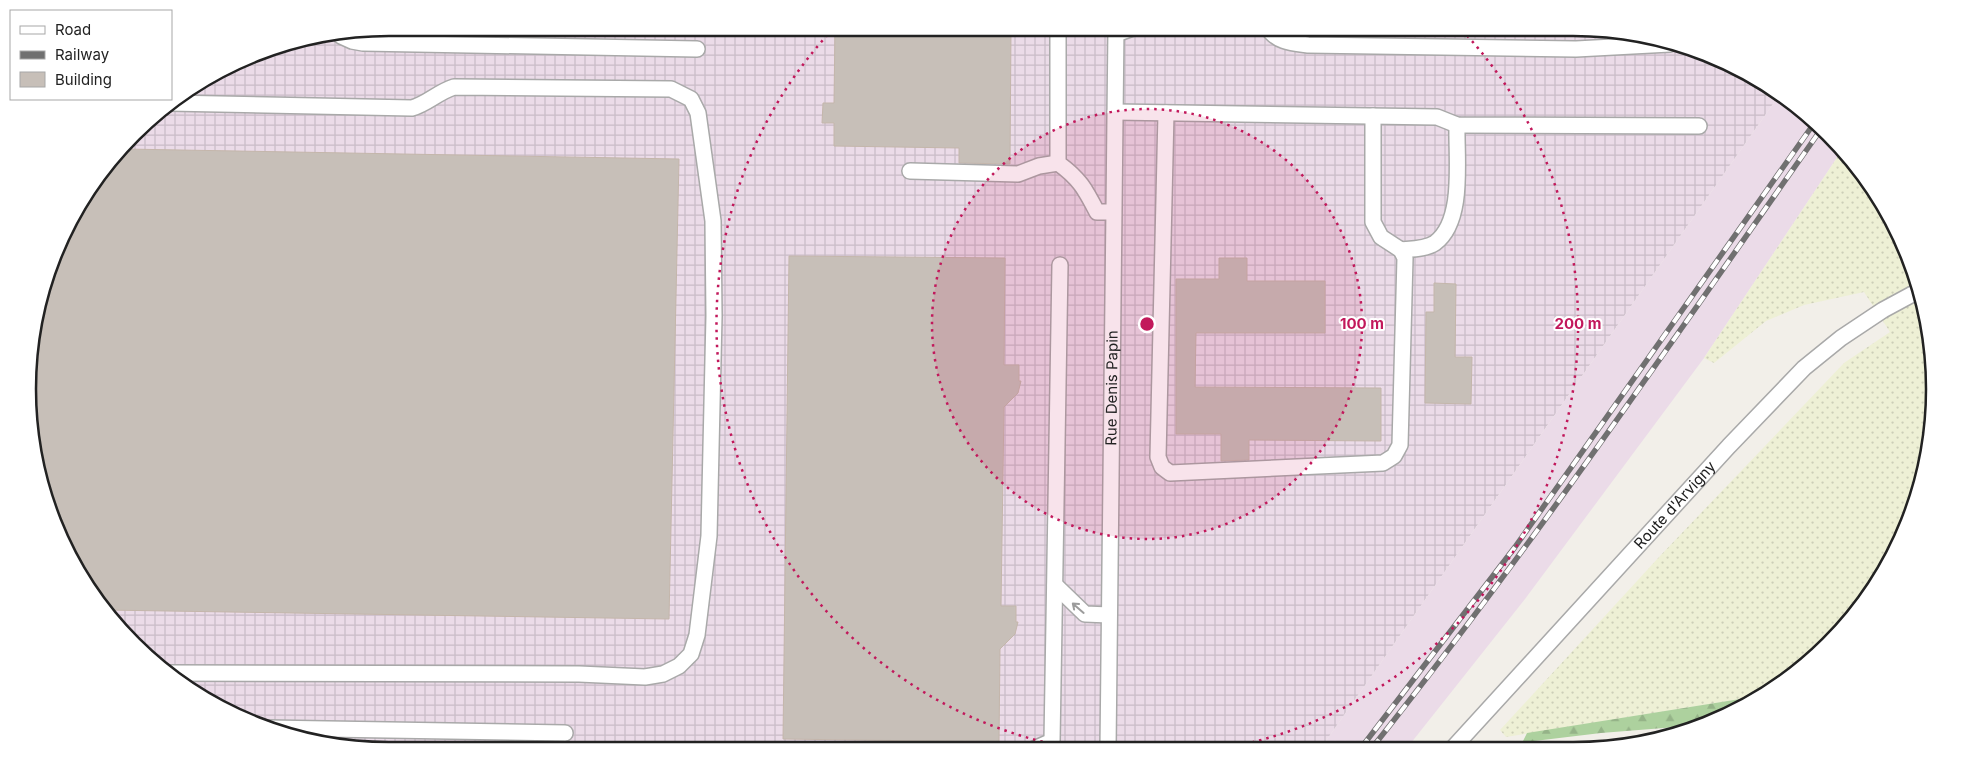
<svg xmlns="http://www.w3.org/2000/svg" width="1962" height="778" font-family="Inter,sans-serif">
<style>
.industrial{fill:url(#industrial-grid)}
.railway{fill:#ebdbe8}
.farmland{fill:url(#farmland-dots)}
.forest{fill:url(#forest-firs)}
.building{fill:#c7bfb8;stroke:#c4b6ab}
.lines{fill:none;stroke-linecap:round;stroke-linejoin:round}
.minor-casing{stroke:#a9a9a9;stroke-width:18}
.minor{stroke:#fff;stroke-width:15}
.rail-casing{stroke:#707070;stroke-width:5.5}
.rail{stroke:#fff;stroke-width:4;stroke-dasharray:11;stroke-linecap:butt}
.oneway{stroke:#9c9c9c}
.ring{fill:none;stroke:#c2185b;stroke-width:2.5;stroke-dasharray:2.5 5}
.labels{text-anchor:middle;stroke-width:4;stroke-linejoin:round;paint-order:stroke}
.street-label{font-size:15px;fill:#222;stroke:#fff}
.rim{fill:none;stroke:#222;stroke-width:2.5}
.centre{fill:#c2185b;stroke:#fff;stroke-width:2.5}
.ring-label{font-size:15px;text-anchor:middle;font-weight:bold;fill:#c2185b;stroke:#fff;stroke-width:4;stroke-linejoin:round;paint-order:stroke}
</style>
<defs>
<pattern id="industrial-grid" width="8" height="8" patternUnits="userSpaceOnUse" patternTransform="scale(1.25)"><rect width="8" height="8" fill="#ebdbe8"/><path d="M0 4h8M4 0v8" fill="none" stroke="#c9bcc7"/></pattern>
<pattern id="farmland-dots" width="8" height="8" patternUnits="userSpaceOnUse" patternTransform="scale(1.25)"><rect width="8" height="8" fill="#eef0d5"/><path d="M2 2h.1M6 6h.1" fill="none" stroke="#ccceb7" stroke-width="1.8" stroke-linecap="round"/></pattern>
<pattern id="forest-firs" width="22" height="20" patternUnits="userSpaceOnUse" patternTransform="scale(1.25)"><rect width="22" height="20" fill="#add19e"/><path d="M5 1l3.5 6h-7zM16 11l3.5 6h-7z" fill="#95b388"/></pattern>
</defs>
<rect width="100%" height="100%" fill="#f2efe9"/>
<path class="industrial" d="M389,28H1573L1689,47L1753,76L1780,94L1321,748L389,750L273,731L169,676L117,628L76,570L34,459L31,342L47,273L76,209L151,117L209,76L273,47Z"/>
<path class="railway" d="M1780,94L1811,117L1842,150L1704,358L1525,599L1407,748H1321Z"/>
<path class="farmland" d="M1842,150L1860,169L1897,229L1922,295L1934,365L1931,436L1915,505L1873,590L1811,661L1759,696L1506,737L1500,730L1660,556L1844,363L1890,332L1864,292L1804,305L1766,321L1714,363L1704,358Z"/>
<path class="forest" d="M1759,696L1733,713L1689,726L1601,733L1526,742L1523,741L1527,733Z"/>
<g class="building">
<path d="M835,28H1011L1010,164L959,163V148L834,146V123H822L823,103H834Z"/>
<path d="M125,149L679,159L669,619L105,610L76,570L34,459L31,342L47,273L76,208Z"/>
<path d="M789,256L1005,258L1004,365H1019V381H1021L1018,393L1004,407L1001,606H1016V622H1018L1015,634L1000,649L999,742L783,739Z"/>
<path d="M1219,258H1247V281H1325V333H1196L1195,387L1381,388V441L1249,440V460L1221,461V434H1176V279H1219Z"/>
<path d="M1434,283L1456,284L1455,357H1472L1471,404L1425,403L1426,312H1434Z"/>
</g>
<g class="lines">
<defs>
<g id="minor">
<path d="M1058,28V163C1080,179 1085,189 1097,212H1113"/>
<path d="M1268,28C1276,42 1293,43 1308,45L1576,49L1670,44"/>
<path d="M1116,34L1133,28"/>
<path d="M341,36L352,41L363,43L697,49"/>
<path d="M1115,112L1437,117L1457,125L1699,126"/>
<path d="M1166,113L1158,457L1162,467L1170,473L1383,463L1394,456L1400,445L1405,258L1401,250L1381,237L1373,222V116"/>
<path d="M910,171L1018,174L1039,166L1058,163"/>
<path d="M1401,250C1412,249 1426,249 1435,243C1465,221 1456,158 1457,125"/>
<path d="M1055,585L1085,614L1109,615"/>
<path d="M166,673L579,674L645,677L663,674L679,666L691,654L697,635L709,536L714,316L713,221L698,113L691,99L671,89L454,87C438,92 427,104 412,108L170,103"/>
<path d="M267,728L565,733"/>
<path id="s1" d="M1453,748L1729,446L1804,368L1841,338L1883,310L1920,290"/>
<path d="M1034,749L1052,741L1060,265"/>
<path id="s2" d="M1108,749L1116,28"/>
</g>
</defs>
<use href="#minor" class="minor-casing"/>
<use href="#minor" class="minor"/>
<defs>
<g id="rail">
<path d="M1361,748L1515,547L1815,122"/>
<path d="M1372,748C1531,548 1675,337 1822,128"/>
</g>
</defs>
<use href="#rail" class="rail-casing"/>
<use href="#rail" class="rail"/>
</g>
<defs><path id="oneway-shaft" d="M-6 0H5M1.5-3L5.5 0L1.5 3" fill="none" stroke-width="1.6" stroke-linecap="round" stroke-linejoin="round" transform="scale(1.25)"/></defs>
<use class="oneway" href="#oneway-shaft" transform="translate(1078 608) rotate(-139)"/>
<circle cx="1147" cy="324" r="215" fill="#c2185b" fill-opacity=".12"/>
<g class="ring">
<circle cx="1147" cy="324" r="215"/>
<path d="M1072 748A431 431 0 0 1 832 30M1462 30A431 431 0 0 1 1226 748"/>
</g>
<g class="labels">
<g class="street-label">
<text dy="5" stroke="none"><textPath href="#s2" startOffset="361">Rue Denis Papin</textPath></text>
<text dy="5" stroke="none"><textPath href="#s1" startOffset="329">Route d'Arvigny</textPath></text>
</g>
</g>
<path d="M0 0H1962V778H0ZM389 36H1573A353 353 0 0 1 1926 389V389A353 353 0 0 1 1573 742H389A353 353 0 0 1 36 389V389A353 353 0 0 1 389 36Z" fill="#fff" fill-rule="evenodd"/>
<path class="rim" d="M389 36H1573A353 353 0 0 1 1926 389V389A353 353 0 0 1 1573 742H389A353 353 0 0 1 36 389V389A353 353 0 0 1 389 36Z"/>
<circle cx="1147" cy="324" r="8" class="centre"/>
<g class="ring-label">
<text x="1362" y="329">100 m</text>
<text x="1578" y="329">200 m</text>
</g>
<rect x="10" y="10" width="162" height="90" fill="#ffffff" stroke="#a7a7a7"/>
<rect x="20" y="26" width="25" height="8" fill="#ffffff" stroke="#a7a7a7"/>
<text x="55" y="35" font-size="15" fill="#222222">Road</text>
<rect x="20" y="51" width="25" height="8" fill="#707070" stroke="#a7a7a7"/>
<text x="55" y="60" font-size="15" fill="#222222">Railway</text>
<rect x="20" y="72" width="25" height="15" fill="#c7bfb8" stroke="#a7a7a7"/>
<text x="55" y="85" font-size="15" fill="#222222">Building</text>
</svg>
